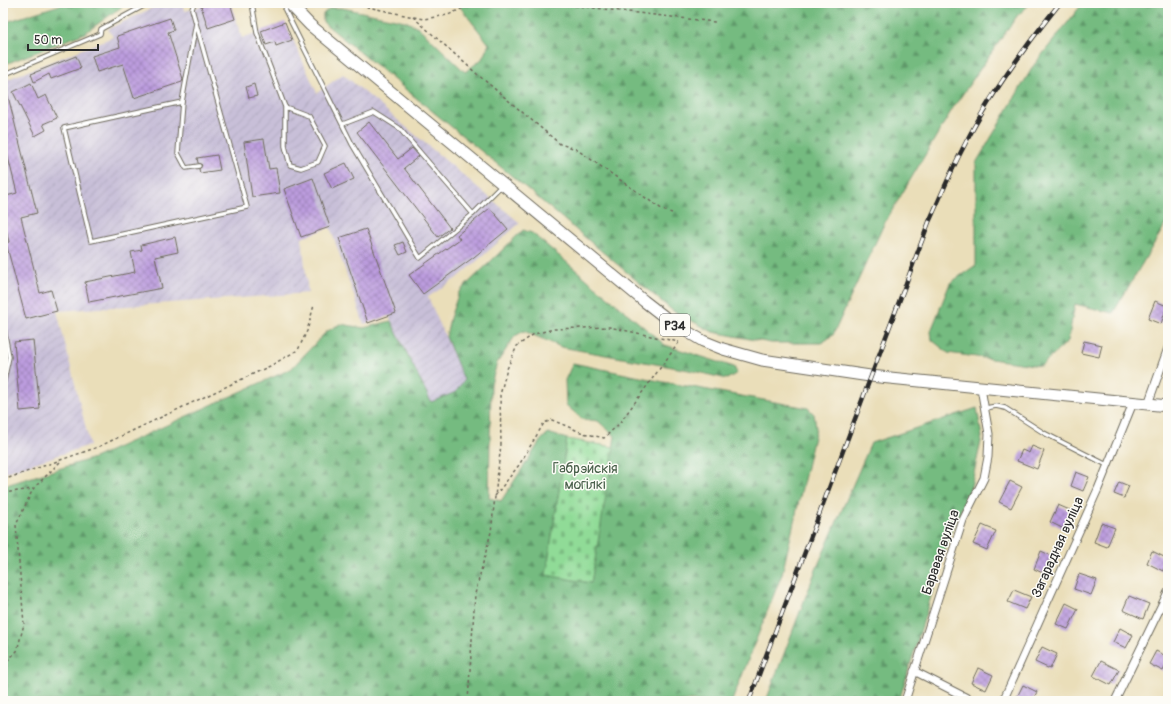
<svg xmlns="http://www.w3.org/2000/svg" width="1171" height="704" font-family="Pangolin,sans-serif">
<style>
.industrial{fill:url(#industrial-furrows)}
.forest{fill:url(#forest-firs);stroke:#507356}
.cemetery{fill:url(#cemetery-stones);stroke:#5e8361}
.building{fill:url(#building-cross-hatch)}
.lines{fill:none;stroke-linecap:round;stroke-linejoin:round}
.service-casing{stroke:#6e6a5d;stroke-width:5.5}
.minor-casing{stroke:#6e6a5d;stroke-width:9}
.primary-casing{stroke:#6e6a5d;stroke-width:13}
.path{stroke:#6e6a5d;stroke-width:1.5;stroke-dasharray:3 3;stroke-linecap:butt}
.service{stroke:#fff;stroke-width:3.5}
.minor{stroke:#fff;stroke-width:7}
.primary{stroke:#fff;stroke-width:11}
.rail-casing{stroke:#2b2b2b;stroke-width:4.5}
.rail{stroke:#fdfcf7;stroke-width:3;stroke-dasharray:9;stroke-linecap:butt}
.labels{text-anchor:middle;stroke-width:3;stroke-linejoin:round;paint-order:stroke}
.shield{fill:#fdfcf7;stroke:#6a6a68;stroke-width:1}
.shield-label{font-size:13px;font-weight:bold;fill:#2b2b2b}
.park-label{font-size:14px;fill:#49604b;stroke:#fdfcf7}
.street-label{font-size:14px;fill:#2b2b2b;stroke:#fdfcf7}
</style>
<defs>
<pattern id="industrial-furrows" width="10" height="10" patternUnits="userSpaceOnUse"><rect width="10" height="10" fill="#c8bfd8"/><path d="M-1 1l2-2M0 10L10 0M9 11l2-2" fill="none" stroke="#aca4ba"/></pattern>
<pattern id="forest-firs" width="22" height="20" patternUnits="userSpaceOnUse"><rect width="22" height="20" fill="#74bb80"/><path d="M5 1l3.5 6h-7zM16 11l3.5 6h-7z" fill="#5f9869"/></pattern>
<pattern id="cemetery-stones" width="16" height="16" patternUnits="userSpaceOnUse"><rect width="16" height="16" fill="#90db97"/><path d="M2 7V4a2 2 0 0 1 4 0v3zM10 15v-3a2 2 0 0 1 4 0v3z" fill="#7cbc82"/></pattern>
<pattern id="building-cross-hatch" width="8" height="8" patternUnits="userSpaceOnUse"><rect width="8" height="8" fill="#bc9cde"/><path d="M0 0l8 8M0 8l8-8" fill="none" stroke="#997fb4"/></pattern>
</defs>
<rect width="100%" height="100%" fill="#fdfcf7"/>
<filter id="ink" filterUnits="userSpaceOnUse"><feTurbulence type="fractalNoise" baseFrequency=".025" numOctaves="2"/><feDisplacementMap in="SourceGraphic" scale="8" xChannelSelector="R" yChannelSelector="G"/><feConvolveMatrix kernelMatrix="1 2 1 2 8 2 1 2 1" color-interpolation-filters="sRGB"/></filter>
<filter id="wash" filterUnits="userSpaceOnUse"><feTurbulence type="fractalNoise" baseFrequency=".012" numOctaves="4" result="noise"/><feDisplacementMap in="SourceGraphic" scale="16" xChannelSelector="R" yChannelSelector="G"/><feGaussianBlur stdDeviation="0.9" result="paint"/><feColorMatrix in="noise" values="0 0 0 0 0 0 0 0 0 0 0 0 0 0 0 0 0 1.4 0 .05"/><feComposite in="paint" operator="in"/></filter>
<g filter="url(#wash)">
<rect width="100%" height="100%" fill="#eadeb9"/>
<path class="industrial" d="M163,3H181L185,11L211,3H230L242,38L285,22L317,93L343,74L520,223L460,276L428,297L464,380L456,392L431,402L389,316L364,324L330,227L302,238L308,293L57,311L90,445L3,473V163L7,161L3,147V81L113,37L108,29Z"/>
<g class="forest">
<path d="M66,3H127L85,33L3,65V23Z"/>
<path d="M457,3H1031L1017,16L953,108L884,224L833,335L822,343H771L713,332L673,311L513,177L323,22V14L330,8H342L405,21L418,27L465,72L482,59L489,44Z"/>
<path d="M1083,3H1168V220L1113,313L1075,304L1068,341L1041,366L948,353L932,340L931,331L950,283L976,265V163L1034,65Z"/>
<path d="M523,230L532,233L665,345L734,367L737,373L727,379L689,370L561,347L524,331L515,336L497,363L491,384L489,498L501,501L541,440L548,433L567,439L546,575L591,583L615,436L598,421L582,419L566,405L565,380L573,363L664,382L808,408L814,414L816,428L782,574L732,701H3V486L94,458L291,369L326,332L340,324L364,328L391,321L431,402L456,392L464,380L446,337L450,318L459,292Z"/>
<path d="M977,408L982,437L970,491L950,534L899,701H766L815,572L871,443Z"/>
</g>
<path class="cemetery" d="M567,439L614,447L591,583L546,575Z"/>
<g id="blocks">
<g class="building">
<path d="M211,3H230L235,19L208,28L201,6Z"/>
<path d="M170,18L174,30L168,32L183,79L182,82L134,98L123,64L97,72L92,56L120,47L117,36Z"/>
<path d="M285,22L292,40L276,46L275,42L266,45L261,31Z"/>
<path d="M76,56L81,68L51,79L49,74L34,82L31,74Z"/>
<path d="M31,83L38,99L46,95L57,118L43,124L46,130L35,136L13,92Z"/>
<path d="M254,84L257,96L249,98L246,87Z"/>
<path d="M6,88L37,213L21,217L40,293L51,290L57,311L26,319L6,243L9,242L3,218V197L17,193L3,137V89Z"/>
<path d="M369,122L398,159L412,148L419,156L404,168L450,228L438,237L357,132Z"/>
<path d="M264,139L269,169L276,168L280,193L252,197L244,142Z"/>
<path d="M217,155L220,170L200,173L199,169L202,165L198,163L197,158Z"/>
<path d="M346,163L354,179L332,189L324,173Z"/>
<path d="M313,178L330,227L301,237L284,189Z"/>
<path d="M490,208L508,229L474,257L423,294L409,275L460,239L457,235Z"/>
<path d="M366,229L396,313L368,323L339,238Z"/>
<path d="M175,237L178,252L155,257L162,288L89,302L85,282L135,272L131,252L142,250L141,245Z"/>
<path d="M403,242L407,252L400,255L395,245Z"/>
<path d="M1155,301L1167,306L1161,324L1148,319Z"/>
<path d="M33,340L40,409L20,411L14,342Z"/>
<path d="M1084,341L1102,345L1099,357L1081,353Z"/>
<path d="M1032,446L1044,451L1037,469L1017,461L1022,450L1029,453Z"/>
<path d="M1076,472L1089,477L1083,491L1071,486Z"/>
<path d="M1010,481L1022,487L1011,508L999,502Z"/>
<path d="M1119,482L1129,486L1124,498L1114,494Z"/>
<path d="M1058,505L1072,511L1064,529L1050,522Z"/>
<path d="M1101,523L1115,528L1107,547L1094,542Z"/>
<path d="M982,525L996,531L987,550L973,544Z"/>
<path d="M1041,551L1052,556L1045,574L1034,569Z"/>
<path d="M1152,551L1168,559L1163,571L1147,563Z"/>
<path d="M1079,574L1097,580L1091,595L1074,589Z"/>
<path d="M1014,590L1031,597L1025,609L1008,602Z"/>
<path d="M1129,596L1149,604L1143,619L1123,610Z"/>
<path d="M1066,603L1078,609L1068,629L1056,624Z"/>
<path d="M1120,628L1133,635L1126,648L1113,642Z"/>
<path d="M1042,647L1057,654L1050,669L1035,662Z"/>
<path d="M1156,651L1168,657V661L1163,671L1149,664Z"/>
<path d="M1101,661L1119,670L1111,685L1093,676Z"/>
<path d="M978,668L993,675L986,690L971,683Z"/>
<path d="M1023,685L1037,692L1032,701H1015Z"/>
</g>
</g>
</g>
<g filter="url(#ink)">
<use href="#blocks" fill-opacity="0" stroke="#6e6a5d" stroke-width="1"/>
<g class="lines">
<defs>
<g id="service">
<path d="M194,3L192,9L247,207L91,241L64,128L182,102L196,23"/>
<path d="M252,3L257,33L285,107V146L290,165L301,168L318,162L325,146L309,116L285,107"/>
<path d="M287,4L285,10L352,144L420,258L473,214L399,128L374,112L343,124"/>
<path d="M3,75L100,34L101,29L149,3"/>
<path d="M182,102L178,153L186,168L199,166"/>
<path d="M473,214L502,185"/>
<path d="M3,323L9,357L3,385"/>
<path d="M986,408L996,406L1005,408L1044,433L1107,465"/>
</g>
<g id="minor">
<path d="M1148,404L1168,348"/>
<path d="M914,671L973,701"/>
<path d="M905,701L963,520L984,478L988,457L989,434L981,388"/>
<path d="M1003,701L1098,489L1133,403"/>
<path d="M1115,701L1168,592"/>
</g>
<path id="primary" d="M289,3L310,25L644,301L671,322L703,341L723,349L762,360L870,376L1168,406"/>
</defs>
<use href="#service" class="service-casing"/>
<use href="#minor" class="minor-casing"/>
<use href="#primary" class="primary-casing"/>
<g class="path">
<path d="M349,3L423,19L448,15L474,3"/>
<path d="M551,3L715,22"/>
<path d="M413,17L477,74L560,144L576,149L663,210L672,213"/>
<path d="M3,480L98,447L270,366L298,350L307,331L314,305"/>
<path d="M3,493L33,489"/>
<path d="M495,496L519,465L544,423L552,420L583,433L604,438L619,424L680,341"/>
<path d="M3,665L17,651L24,624L16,525L33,489L61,461"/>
<path d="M468,701L475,594L491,532L501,444L500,395L507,369L517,346L534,334L554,329L609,327L679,342"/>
</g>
<use href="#service" class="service"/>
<use href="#minor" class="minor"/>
<use href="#primary" class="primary"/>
<defs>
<path id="rail" d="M749,701L929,222C940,198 950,173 962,150C988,97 1023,49 1060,3"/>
</defs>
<use href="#rail" class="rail-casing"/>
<use href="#rail" class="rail"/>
</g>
</g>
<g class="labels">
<rect class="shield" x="660" y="314" width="30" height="22" rx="3"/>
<g class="shield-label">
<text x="675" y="330">Р34</text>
</g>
<g class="park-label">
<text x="585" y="473">Габрэйскія<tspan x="585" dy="16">могілкі</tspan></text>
</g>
<g class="street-label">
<text transform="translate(1057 547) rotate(-66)" y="5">Загарадная вуліца</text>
<text transform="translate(940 552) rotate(-71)" y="5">Баравая вуліца</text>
</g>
</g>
<rect width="1171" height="704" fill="none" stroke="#fdfcf7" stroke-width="16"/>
<path d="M28 44v6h70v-6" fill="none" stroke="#2b2b2b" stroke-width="2"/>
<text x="34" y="44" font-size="12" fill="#2b2b2b" stroke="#fdfcf7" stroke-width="3" paint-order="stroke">50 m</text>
</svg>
